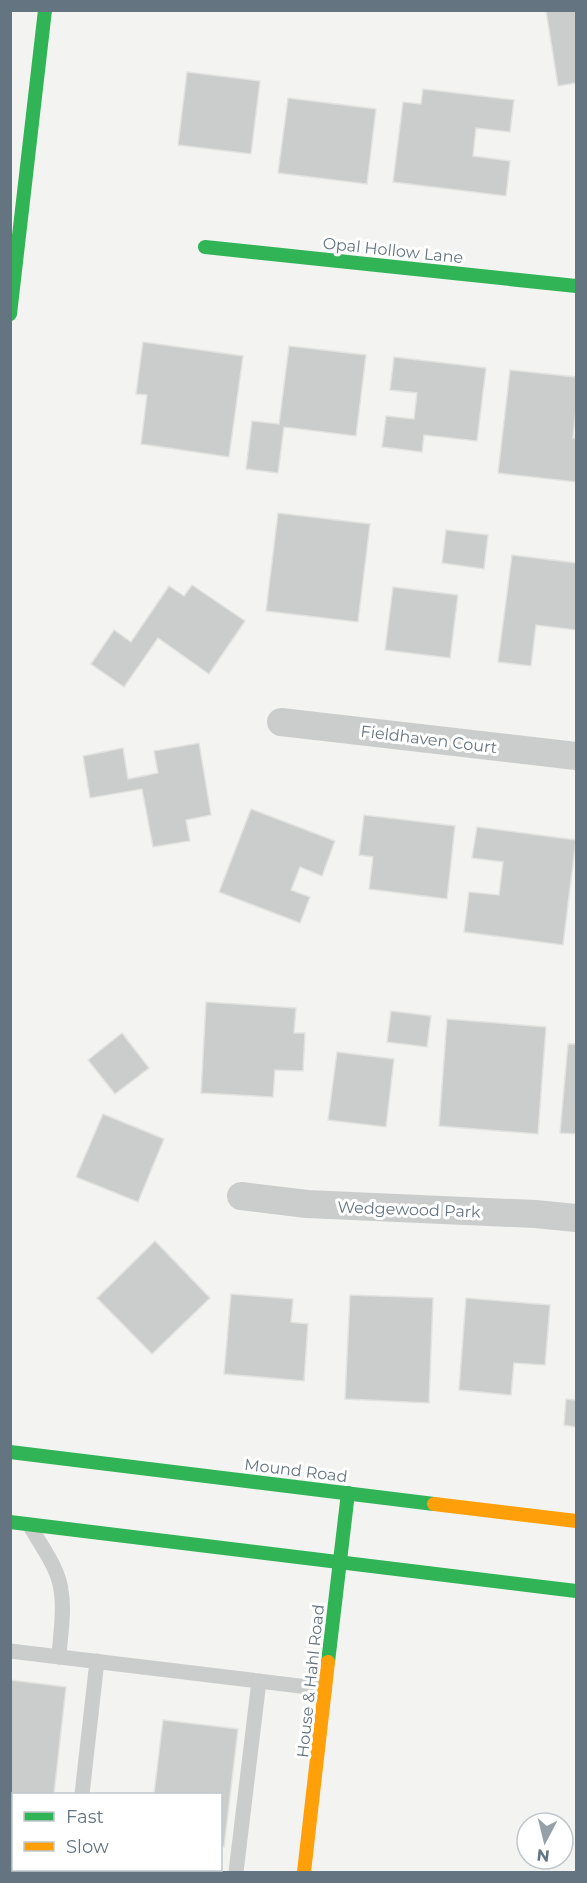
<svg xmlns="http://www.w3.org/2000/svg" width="587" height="1883" font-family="Montserrat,sans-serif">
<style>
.building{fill:#cbcccc;stroke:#e2e2e1;stroke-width:1.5}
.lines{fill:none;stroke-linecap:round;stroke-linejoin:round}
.lane{stroke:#cbcccc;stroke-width:15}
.street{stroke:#cbcccc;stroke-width:28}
.fast{stroke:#30b455;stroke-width:14}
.slow{stroke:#ff9f0a;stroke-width:14}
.labels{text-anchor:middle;stroke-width:6;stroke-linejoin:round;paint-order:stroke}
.street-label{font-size:16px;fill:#647480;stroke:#fff}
</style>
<rect width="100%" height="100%" fill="#f3f3f1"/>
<g class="building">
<path d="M546,10H576V83L558,86Z"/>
<path d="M187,72L260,81L251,154L178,145Z"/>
<path d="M423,89L514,100L510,132L476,128L473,156L510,161L506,196L393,182L403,102L421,104Z"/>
<path d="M288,98L376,109L367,184L278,173Z"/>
<path d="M143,342L243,356L229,457L141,444L147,395L136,394Z"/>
<path d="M289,346L366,355L356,436L284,427L278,473L246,469L252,421L279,424Z"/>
<path d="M394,357L486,368L477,441L424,435L422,452L382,447L386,416L414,419L417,393L390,390Z"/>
<path d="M510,370L576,377V409L573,438H576V482L498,473Z"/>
<path d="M278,513L370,524L358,622L266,611Z"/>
<path d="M446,530L488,535L484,569L442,563Z"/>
<path d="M512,555L576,563V630L536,625L531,666L498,662Z"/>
<path d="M192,585L245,621L209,674L158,638L124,687L91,664L114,630L131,642L169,586L184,596Z"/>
<path d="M393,587L458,595L450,658L385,650Z"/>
<path d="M199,743L211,815L186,820L190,841L153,847L142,789L90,798L83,756L123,748L128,779L158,773L154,751Z"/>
<path d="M251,809L335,841L322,876L300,867L291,890L310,897L300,923L219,892Z"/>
<path d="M364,815L455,826L447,899L369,889L373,857L359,855Z"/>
<path d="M477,827L576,840L563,945L464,932L469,892L499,895L503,862L472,858Z"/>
<path d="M206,1002L296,1008L294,1033H305L303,1071L275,1070L273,1097L201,1093Z"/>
<path d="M391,1011L431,1016L427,1047L387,1042Z"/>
<path d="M447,1019L546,1027L538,1134L439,1126Z"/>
<path d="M122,1033L149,1068L115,1094L88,1060Z"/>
<path d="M568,1044H576V1134L560,1133Z"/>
<path d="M337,1052L394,1059L386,1127L328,1120Z"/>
<path d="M103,1114L164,1139L138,1202L76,1177Z"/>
<path d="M155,1241L210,1298L152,1354L97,1298Z"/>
<path d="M231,1294L293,1299L291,1322L308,1324L304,1381L224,1374Z"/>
<path d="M350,1295L433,1298L429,1403L345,1399Z"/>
<path d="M466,1298L550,1305L545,1365L514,1363L511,1395L459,1390Z"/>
<path d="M566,1399L576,1400V1427L564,1425Z"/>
<path d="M10,1680L66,1687L54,1794H14V1837L10,1836Z"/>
<path d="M163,1720L238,1729L224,1847L220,1846V1794H154Z"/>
</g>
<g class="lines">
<g class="lane">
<path d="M30,1526C41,1546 58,1567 61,1590C65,1612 60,1635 59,1657"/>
<path d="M10,1651L325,1689"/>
<path d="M82,1794L97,1661"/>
<path d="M73,1872L74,1870"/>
<path d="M236,1872L259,1681"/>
</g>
<g class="street">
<path d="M281,722L576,756"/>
<path d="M241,1196L307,1204L535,1214L576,1218"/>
</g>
<g class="fast">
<path d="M205,247L576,286"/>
<path d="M10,314L45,10"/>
<path d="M10,1452L434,1504"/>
<path d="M10,1522L576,1591"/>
<path d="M328,1662L348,1493"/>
</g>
<g class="slow">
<path d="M434,1504L576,1521"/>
<path d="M304,1872L328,1662"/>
</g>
</g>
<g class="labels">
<g class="street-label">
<text transform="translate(393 250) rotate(6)" y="6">Opal Hollow Lane</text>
<text transform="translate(429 739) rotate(7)" y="6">Fieldhaven Court</text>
<text transform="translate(409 1209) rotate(2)" y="6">Wedgewood Park</text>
<text transform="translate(296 1470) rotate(7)" y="6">Mound Road</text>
<text transform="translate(310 1681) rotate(-84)" y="6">House &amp; Hahl Road</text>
</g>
</g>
<rect width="587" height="1883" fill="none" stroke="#647480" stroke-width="24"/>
<rect x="12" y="1793" width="210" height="78" fill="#ffffff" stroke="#c1c7cc" stroke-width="1.5"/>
<rect x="24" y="1812" width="30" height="9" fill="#30b455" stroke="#c1c7cc" stroke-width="1.5"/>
<text x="66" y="1823" font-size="18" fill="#647480">Fast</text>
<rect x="24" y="1842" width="30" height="9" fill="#ff9f0a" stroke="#c1c7cc" stroke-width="1.5"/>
<text x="66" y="1853" font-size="18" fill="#647480">Slow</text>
<g transform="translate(545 1841) rotate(187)"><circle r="28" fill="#ffffff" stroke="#c1c7cc" stroke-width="1.5"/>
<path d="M0-4.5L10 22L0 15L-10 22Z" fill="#96a0a8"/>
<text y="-9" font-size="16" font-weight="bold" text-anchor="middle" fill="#647480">N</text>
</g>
</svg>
